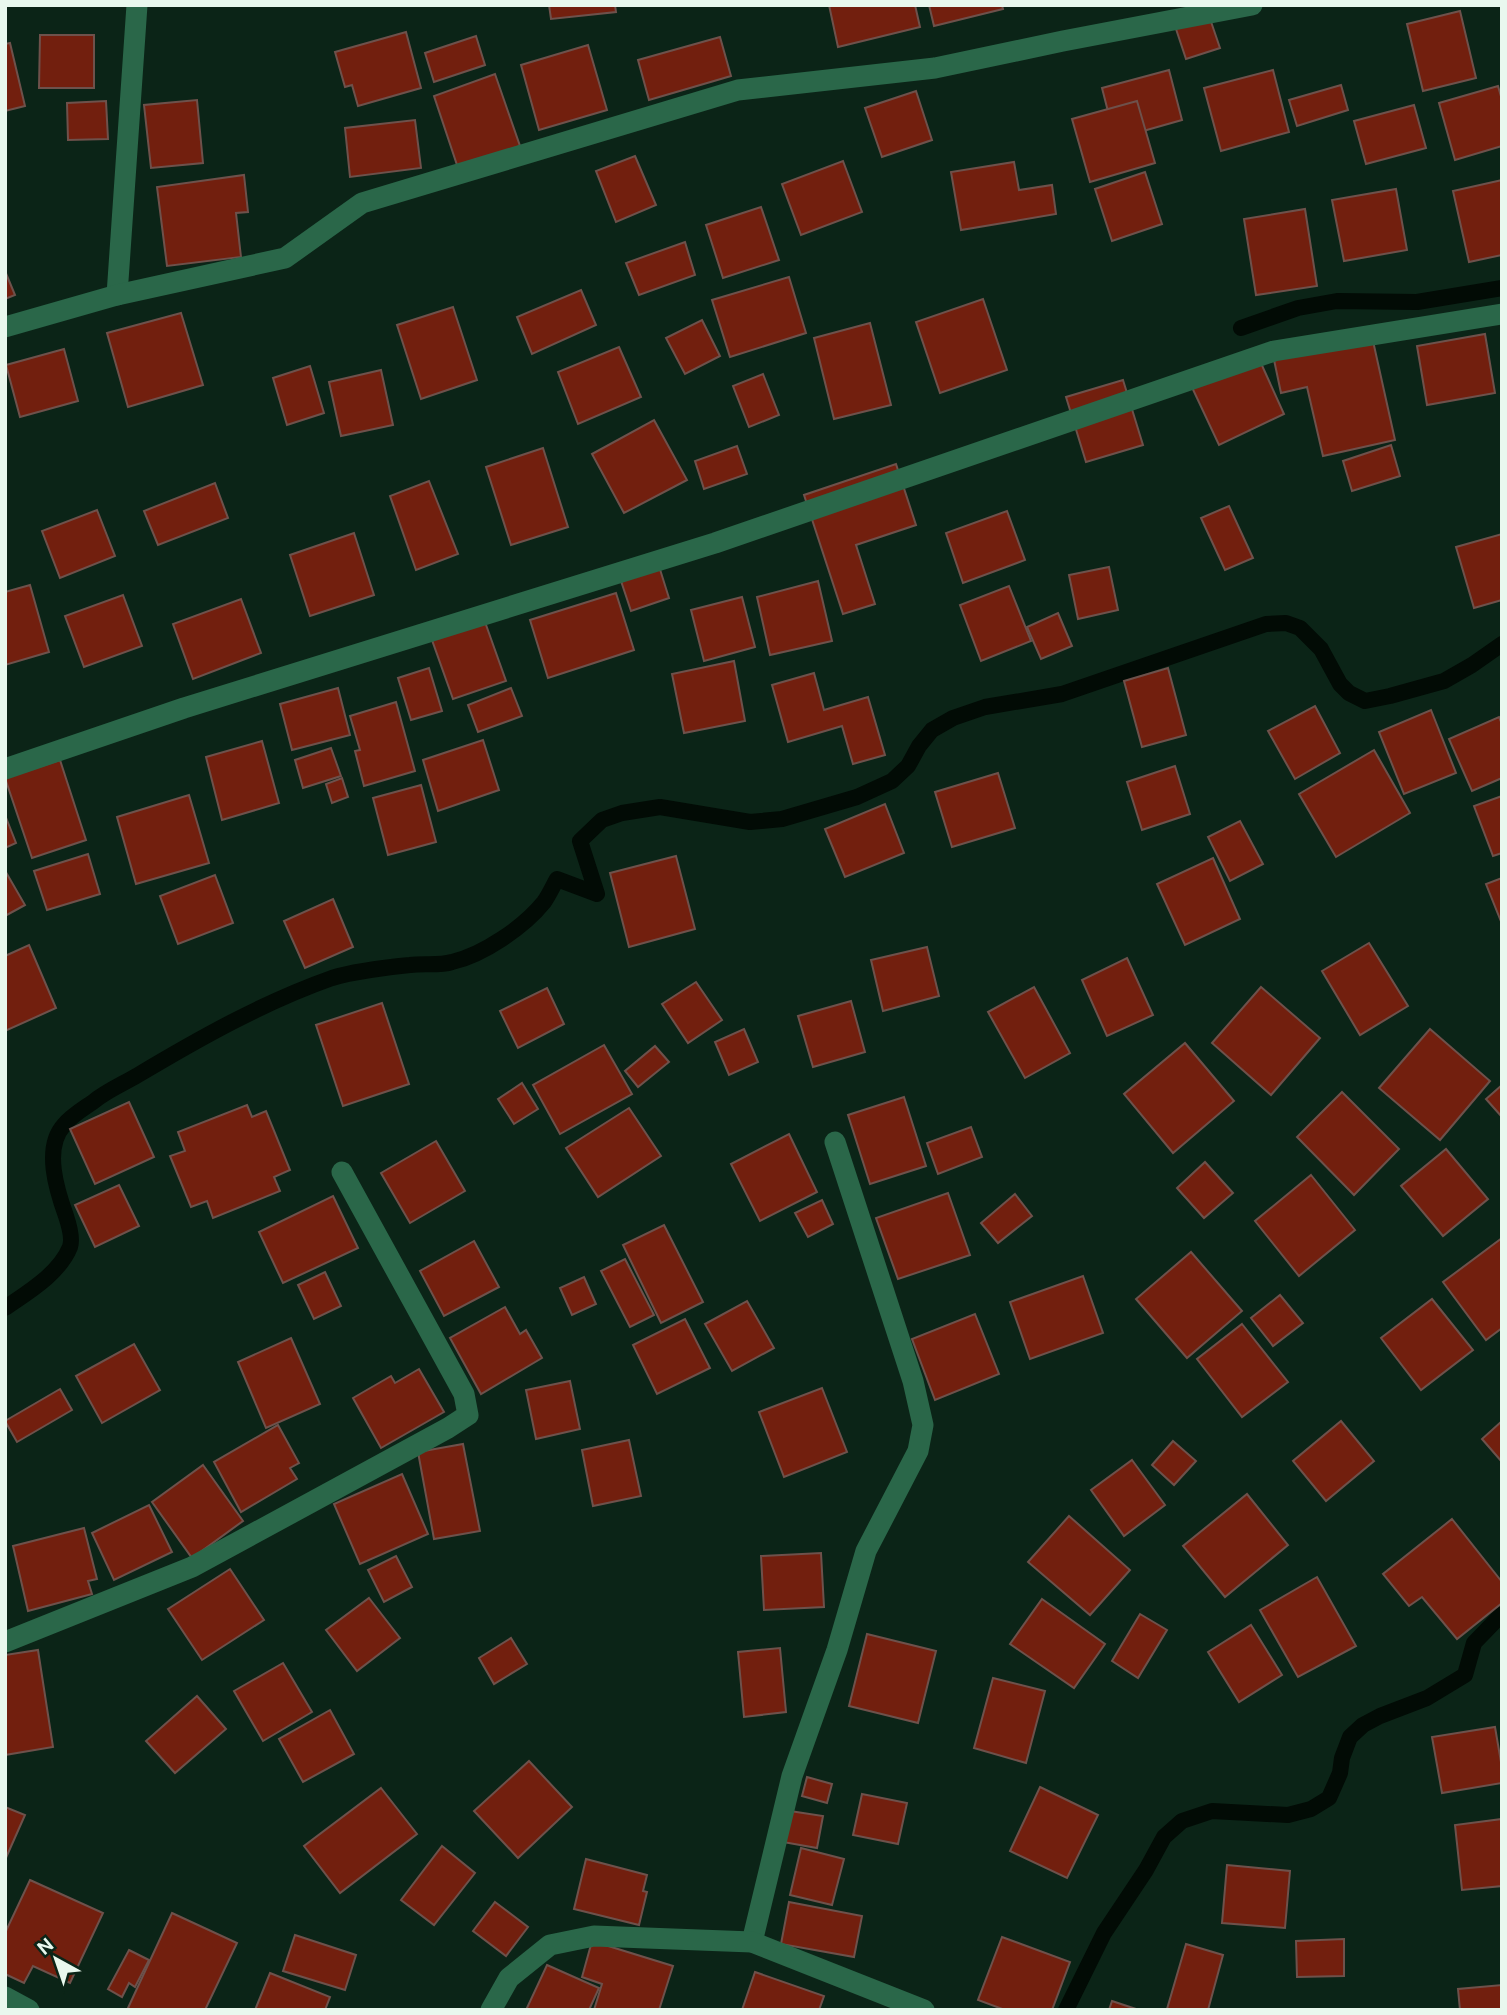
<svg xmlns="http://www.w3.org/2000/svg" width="1507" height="2015" font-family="'DM Sans',sans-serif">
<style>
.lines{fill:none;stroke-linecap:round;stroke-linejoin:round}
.stream{stroke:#020b05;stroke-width:16}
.building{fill:#721f0e;stroke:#6e514b;stroke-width:2}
.street{stroke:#2a6749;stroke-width:21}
</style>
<rect width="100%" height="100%" fill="#0b2417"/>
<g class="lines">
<g class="stream">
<path d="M1241,328L1298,308L1337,301L1417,302L1502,288"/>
<path d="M5,1308C28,1292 59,1274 70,1247C73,1238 69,1225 66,1216C57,1191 43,1148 64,1125C71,1116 83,1109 93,1102C106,1091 123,1084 138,1075C200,1038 264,1002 332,978C351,972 389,967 410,965C424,963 439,966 452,962C483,955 524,927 544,902C549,895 553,886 557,879L597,894L580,841L602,820L622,813L660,807L750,822L782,819L857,797L892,781L908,766L919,746L932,730L953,718L985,707L1062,694L1266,624L1286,623L1300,628L1321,649L1340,684L1349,693L1365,701L1390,696L1444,681L1472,665L1502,644"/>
<path d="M1066,2010L1104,1933L1146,1870L1164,1837L1182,1821L1212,1811L1288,1815L1311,1809L1329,1798L1340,1773L1342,1758L1350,1737L1363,1725L1380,1716L1427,1698L1465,1675L1474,1643L1502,1614"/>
</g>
</g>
<g class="building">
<path d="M549,5H615L616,12L551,19Z"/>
<path d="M829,5H915L920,27L838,47Z"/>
<path d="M929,5H1002L1003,9L934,26Z"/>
<path d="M1206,7L1220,48L1186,59L1172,17Z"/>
<path d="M1460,11L1476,78L1423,91L1407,24Z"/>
<path d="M406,32L421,88L358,106L352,85L345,87L335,52Z"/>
<path d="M40,35H94V88H39Z"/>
<path d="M476,36L485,65L434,82L425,53Z"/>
<path d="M720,37L731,76L649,100L638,60Z"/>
<path d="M10,43L25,106L5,111V44Z"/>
<path d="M588,45L607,110L539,130L521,65Z"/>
<path d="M1169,70L1182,120L1115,139L1102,88Z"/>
<path d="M1273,70L1289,132L1221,151L1204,88Z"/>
<path d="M495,74L520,146L458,168L434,96Z"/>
<path d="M1341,85L1348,110L1297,126L1289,100Z"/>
<path d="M1498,86L1502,100V146L1455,160L1439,103Z"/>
<path d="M916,91L932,140L882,157L865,108Z"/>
<path d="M197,100L203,163L151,168L144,105Z"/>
<path d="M106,101L108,139L68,140L67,103Z"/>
<path d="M1137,101L1155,163L1090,182L1072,119Z"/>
<path d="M1414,105L1426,148L1366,164L1354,121Z"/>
<path d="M415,120L421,168L350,177L345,128Z"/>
<path d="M635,156L656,205L616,222L596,171Z"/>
<path d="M843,161L862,212L801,235L782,184Z"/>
<path d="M1014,162L1019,190L1052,185L1056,214L961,230L951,172Z"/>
<path d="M1145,172L1162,224L1112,241L1095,189Z"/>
<path d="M244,175L248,212L236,213L241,257L167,266L157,187Z"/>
<path d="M1502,180V255L1469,262L1453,191Z"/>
<path d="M1396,189L1407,250L1344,261L1332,200Z"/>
<path d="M761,207L779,260L723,278L706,225Z"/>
<path d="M1305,209L1317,286L1256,295L1244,219Z"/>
<path d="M685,242L695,275L639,295L626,263Z"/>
<path d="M5,271L15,295L5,299Z"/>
<path d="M789,277L806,333L730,357L712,300Z"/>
<path d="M581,290L596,325L532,354L517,317Z"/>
<path d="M983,299L1007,370L940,393L916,322Z"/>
<path d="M453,307L477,380L421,399L397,325Z"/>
<path d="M181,313L203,385L128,407L107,333Z"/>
<path d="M702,320L720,356L685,374L666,338Z"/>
<path d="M870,323L891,405L834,419L814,338Z"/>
<path d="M1371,332L1395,440L1323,456L1307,387L1281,393L1273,355Z"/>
<path d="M1485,334L1495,393L1427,405L1417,346Z"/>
<path d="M619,347L641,397L578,424L558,372Z"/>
<path d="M64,349L78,401L20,417L6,365Z"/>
<path d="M1255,350L1284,414L1219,445L1189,381Z"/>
<path d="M310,366L324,413L287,425L273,378Z"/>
<path d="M381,370L393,425L341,436L329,382Z"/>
<path d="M763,374L779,415L749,427L733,386Z"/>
<path d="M1123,380L1143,445L1086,462L1066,397Z"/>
<path d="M654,420L687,480L624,513L592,454Z"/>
<path d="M1391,445L1400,476L1352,491L1343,461Z"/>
<path d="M737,446L747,474L704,489L695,461Z"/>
<path d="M543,448L568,527L511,545L486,467Z"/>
<path d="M896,464L916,525L856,545L875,604L843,614L804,495Z"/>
<path d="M429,481L458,554L416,570L390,496Z"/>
<path d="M215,483L228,518L158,545L144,511Z"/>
<path d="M1229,506L1253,558L1225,570L1201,518Z"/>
<path d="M97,510L115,556L60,578L42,531Z"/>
<path d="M1007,511L1025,560L963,583L946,533Z"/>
<path d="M354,533L374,595L310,616L290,555Z"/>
<path d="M1502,534V600L1474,608L1456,547Z"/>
<path d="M658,563L669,598L631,611L619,575Z"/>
<path d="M1109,567L1118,610L1078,619L1069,575Z"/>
<path d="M818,581L832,641L770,655L757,597Z"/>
<path d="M30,585L49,652L5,665V592Z"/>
<path d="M1009,586L1031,641L981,661L960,605Z"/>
<path d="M616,593L634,650L548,678L530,620Z"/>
<path d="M123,595L142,646L84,667L65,616Z"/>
<path d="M742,597L755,647L704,661L691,610Z"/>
<path d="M241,599L261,653L193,679L173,624Z"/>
<path d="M1058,613L1072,646L1041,659L1027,627Z"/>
<path d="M485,622L506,681L453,699L432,640Z"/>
<path d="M734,661L745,721L684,733L672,674Z"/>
<path d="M429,668L442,711L411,720L398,678Z"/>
<path d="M1168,668L1186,735L1142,747L1124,681Z"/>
<path d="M814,673L824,710L868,697L885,755L853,764L842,726L788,742L772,685Z"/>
<path d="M338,688L350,735L292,750L280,704Z"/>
<path d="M511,688L522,716L478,732L468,705Z"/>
<path d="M396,702L415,771L364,786L355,751L360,750L350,716Z"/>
<path d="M1315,706L1340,753L1295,779L1268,731Z"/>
<path d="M1431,710L1456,773L1404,794L1379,732Z"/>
<path d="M1499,717L1502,724V778L1472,791L1449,739Z"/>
<path d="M483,740L499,790L438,811L423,760Z"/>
<path d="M262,741L279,803L222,820L206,757Z"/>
<path d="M331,748L341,776L303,788L295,760Z"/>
<path d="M1374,750L1410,813L1336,857L1299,794Z"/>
<path d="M60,760L86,840L32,858L5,778Z"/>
<path d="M1175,766L1190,814L1142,830L1127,782Z"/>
<path d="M998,773L1015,828L952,847L935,792Z"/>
<path d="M342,778L348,797L332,803L326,784Z"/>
<path d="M421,785L436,842L388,855L373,798Z"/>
<path d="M189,795L209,863L136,884L117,817Z"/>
<path d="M1502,796V853L1493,856L1474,806Z"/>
<path d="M885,804L904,853L845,877L825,829Z"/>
<path d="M5,815L16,843L5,848Z"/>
<path d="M1240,821L1263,864L1230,881L1208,837Z"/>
<path d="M88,854L100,894L47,910L34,871Z"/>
<path d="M676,856L695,929L629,947L610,873Z"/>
<path d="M1213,858L1240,919L1185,945L1157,884Z"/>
<path d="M7,874L25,905L5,916V876Z"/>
<path d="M215,875L233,923L178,944L160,896Z"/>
<path d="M1502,878V924L1486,884Z"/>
<path d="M333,899L353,947L305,968L284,921Z"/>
<path d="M1369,943L1408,1006L1360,1035L1322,971Z"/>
<path d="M29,945L56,1008L5,1031V956Z"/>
<path d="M927,947L939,996L883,1011L871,960Z"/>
<path d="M1127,958L1153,1015L1107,1036L1082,980Z"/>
<path d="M696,982L722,1020L688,1043L662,1004Z"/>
<path d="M1034,987L1070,1053L1025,1078L988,1012Z"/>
<path d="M1261,987L1320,1038L1271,1095L1212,1043Z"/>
<path d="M547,988L564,1024L518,1048L500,1011Z"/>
<path d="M851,1001L865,1052L813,1067L798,1016Z"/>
<path d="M382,1003L409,1084L343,1106L316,1025Z"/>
<path d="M744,1029L758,1062L729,1075L715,1042Z"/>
<path d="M1430,1029L1490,1081L1440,1140L1379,1088Z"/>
<path d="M1185,1043L1234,1101L1173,1153L1124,1094Z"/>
<path d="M604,1045L632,1094L560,1134L533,1085Z"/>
<path d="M655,1046L669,1062L638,1087L625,1071Z"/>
<path d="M522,1083L538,1109L514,1124L498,1099Z"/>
<path d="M1502,1085V1117L1486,1099Z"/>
<path d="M1342,1092L1399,1149L1354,1195L1297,1137Z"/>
<path d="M904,1097L926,1166L870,1184L848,1115Z"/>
<path d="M129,1102L154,1157L95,1184L70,1129Z"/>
<path d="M247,1105L252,1117L266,1111L290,1170L274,1177L280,1191L213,1218L207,1201L191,1207L170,1156L185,1151L178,1132Z"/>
<path d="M629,1108L661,1156L598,1197L566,1148Z"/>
<path d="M971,1127L982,1157L938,1174L927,1143Z"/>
<path d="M789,1134L817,1192L760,1221L731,1164Z"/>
<path d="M436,1141L465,1191L410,1223L381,1173Z"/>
<path d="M1446,1149L1488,1199L1443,1236L1401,1186Z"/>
<path d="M1205,1162L1233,1193L1204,1218L1177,1188Z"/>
<path d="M1311,1175L1355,1230L1299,1276L1255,1221Z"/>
<path d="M119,1185L139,1226L95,1247L75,1205Z"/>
<path d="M948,1193L970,1255L898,1279L876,1218Z"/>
<path d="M1015,1194L1032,1216L998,1243L981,1223Z"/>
<path d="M333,1196L358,1248L283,1283L259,1232Z"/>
<path d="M822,1200L833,1224L808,1237L795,1213Z"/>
<path d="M664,1225L703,1302L661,1323L623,1245Z"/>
<path d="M1502,1238V1328L1486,1340L1443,1282Z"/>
<path d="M474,1241L499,1287L444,1316L420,1271Z"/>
<path d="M1191,1252L1242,1311L1187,1358L1136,1299Z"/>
<path d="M625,1259L654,1315L630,1327L601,1271Z"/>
<path d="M325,1272L341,1306L314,1319L298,1285Z"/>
<path d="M1083,1276L1103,1333L1030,1359L1010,1302Z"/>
<path d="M584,1277L596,1304L572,1315L560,1288Z"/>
<path d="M1280,1295L1303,1323L1273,1346L1251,1318Z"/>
<path d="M1432,1299L1473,1350L1421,1390L1381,1338Z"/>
<path d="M747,1301L774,1348L732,1371L705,1324Z"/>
<path d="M505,1307L520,1334L526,1330L542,1358L481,1394L450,1338Z"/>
<path d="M975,1314L999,1374L935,1400L912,1339Z"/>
<path d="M685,1319L710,1368L657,1394L633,1345Z"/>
<path d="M1242,1324L1288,1382L1242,1417L1197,1359Z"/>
<path d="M291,1338L320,1404L266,1428L238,1362Z"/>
<path d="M134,1344L160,1390L102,1423L76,1376Z"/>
<path d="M419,1369L444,1412L381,1448L353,1398L391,1376L395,1383Z"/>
<path d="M570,1381L580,1429L536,1439L526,1390Z"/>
<path d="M822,1388L847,1452L784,1477L759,1412Z"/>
<path d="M60,1389L72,1410L17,1442L5,1421Z"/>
<path d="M1341,1421L1374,1461L1326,1501L1293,1461Z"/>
<path d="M1502,1421V1462L1482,1439Z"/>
<path d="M278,1425L299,1463L290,1468L297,1479L241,1512L214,1462Z"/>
<path d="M629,1440L641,1496L593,1506L582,1450Z"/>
<path d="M1173,1441L1196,1461L1174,1485L1152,1465Z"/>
<path d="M463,1444L480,1531L434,1539L418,1452Z"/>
<path d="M1132,1460L1165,1505L1124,1536L1091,1490Z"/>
<path d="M203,1465L243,1521L192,1558L152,1502Z"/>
<path d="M402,1474L428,1534L360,1564L334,1504Z"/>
<path d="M1247,1494L1288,1545L1225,1597L1183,1546Z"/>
<path d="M149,1505L172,1552L114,1580L92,1533Z"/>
<path d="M1069,1516L1130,1570L1090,1615L1028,1562Z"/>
<path d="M1452,1519L1502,1582V1603L1457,1639L1422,1597L1409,1606L1383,1574Z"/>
<path d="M84,1528L97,1579L88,1581L92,1594L28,1611L13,1546Z"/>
<path d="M821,1553L824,1607L764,1610L761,1556Z"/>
<path d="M396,1556L412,1587L384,1602L368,1570Z"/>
<path d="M230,1569L264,1620L202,1660L168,1609Z"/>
<path d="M1317,1577L1356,1646L1298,1677L1260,1610Z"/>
<path d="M369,1598L400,1638L357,1671L326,1630Z"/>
<path d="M1042,1599L1105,1644L1074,1688L1010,1644Z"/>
<path d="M1140,1614L1167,1630L1138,1678L1112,1661Z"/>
<path d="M1251,1625L1282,1675L1239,1702L1208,1652Z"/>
<path d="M867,1634L936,1651L918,1723L849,1706Z"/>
<path d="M511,1638L527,1664L494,1684L479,1658Z"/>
<path d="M780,1648L786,1712L744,1717L738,1652Z"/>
<path d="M38,1650L53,1747L5,1755V1655Z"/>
<path d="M283,1663L312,1712L263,1741L234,1691Z"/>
<path d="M993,1678L1045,1691L1026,1763L974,1748Z"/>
<path d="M197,1696L226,1729L175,1773L146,1741Z"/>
<path d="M330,1710L354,1754L303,1782L279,1739Z"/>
<path d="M1495,1727L1502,1768V1783L1442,1793L1432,1737Z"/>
<path d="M529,1761L572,1807L518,1858L474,1811Z"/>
<path d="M807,1777L832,1784L827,1803L802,1796Z"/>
<path d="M1040,1787L1098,1815L1067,1878L1010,1851Z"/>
<path d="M381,1788L417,1834L340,1893L304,1846Z"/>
<path d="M862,1794L907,1803L898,1844L853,1835Z"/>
<path d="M5,1807L25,1815L5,1860Z"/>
<path d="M790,1811L823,1816L817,1848L783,1842Z"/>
<path d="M1502,1819V1886L1462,1890L1455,1825Z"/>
<path d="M442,1846L475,1873L434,1925L401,1900Z"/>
<path d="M801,1848L844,1859L832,1905L790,1895Z"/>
<path d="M586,1859L647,1875L643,1891L647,1892L639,1925L574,1909Z"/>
<path d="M1227,1865L1290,1871L1285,1928L1222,1923Z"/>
<path d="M30,1880L103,1913L70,1983L33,1966L24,1983L5,1974V1933Z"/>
<path d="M495,1902L528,1927L506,1956L473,1931Z"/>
<path d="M789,1902L862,1916L854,1957L781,1944Z"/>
<path d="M172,1913L237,1943L205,2010H131L128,2008Z"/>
<path d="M295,1935L356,1955L345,1990L283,1971Z"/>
<path d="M1002,1937L1070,1962L1052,2010H1005L978,2000Z"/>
<path d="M1344,1939V1976L1297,1977L1296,1941Z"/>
<path d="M592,1941L673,1966L659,2010H594L602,1984L582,1977Z"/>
<path d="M1186,1944L1223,1955L1208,2010L1167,2009Z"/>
<path d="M129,1950L149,1960L135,1987L129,1983L122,1997L108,1989Z"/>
<path d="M547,1965L599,1988L589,2010H526Z"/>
<path d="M755,1972L824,1996L819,2010H742Z"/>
<path d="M270,1973L330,1997L325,2010H255Z"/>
<path d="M1502,1985V2010H1460L1458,1989Z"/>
<path d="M1112,2001L1139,2010H1109Z"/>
</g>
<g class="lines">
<g class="street">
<path d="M117,295L137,5"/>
<path d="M5,327L117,295L285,258L362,203L738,90L935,68L1063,41L1252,5"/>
<path d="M5,769L184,708L715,543L1274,351L1502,314"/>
<path d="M5,1642L192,1567L448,1428L468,1415L464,1394L342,1172"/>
<path d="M752,1942L792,1776L837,1650L866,1551L918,1451L923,1425L913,1381L835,1142"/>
<path d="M5,1997L29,2010"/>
<path d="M491,2010L509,1978L550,1945L594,1936L752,1942L924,2010"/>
</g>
</g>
<rect width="1507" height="2015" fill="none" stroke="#e9f8ee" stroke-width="14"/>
<g transform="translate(56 1959) rotate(320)" stroke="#0b2417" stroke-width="5" paint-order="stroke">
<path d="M0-5L12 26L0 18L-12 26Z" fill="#e9f8ee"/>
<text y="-10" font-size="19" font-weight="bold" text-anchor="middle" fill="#e9f8ee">N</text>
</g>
</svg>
